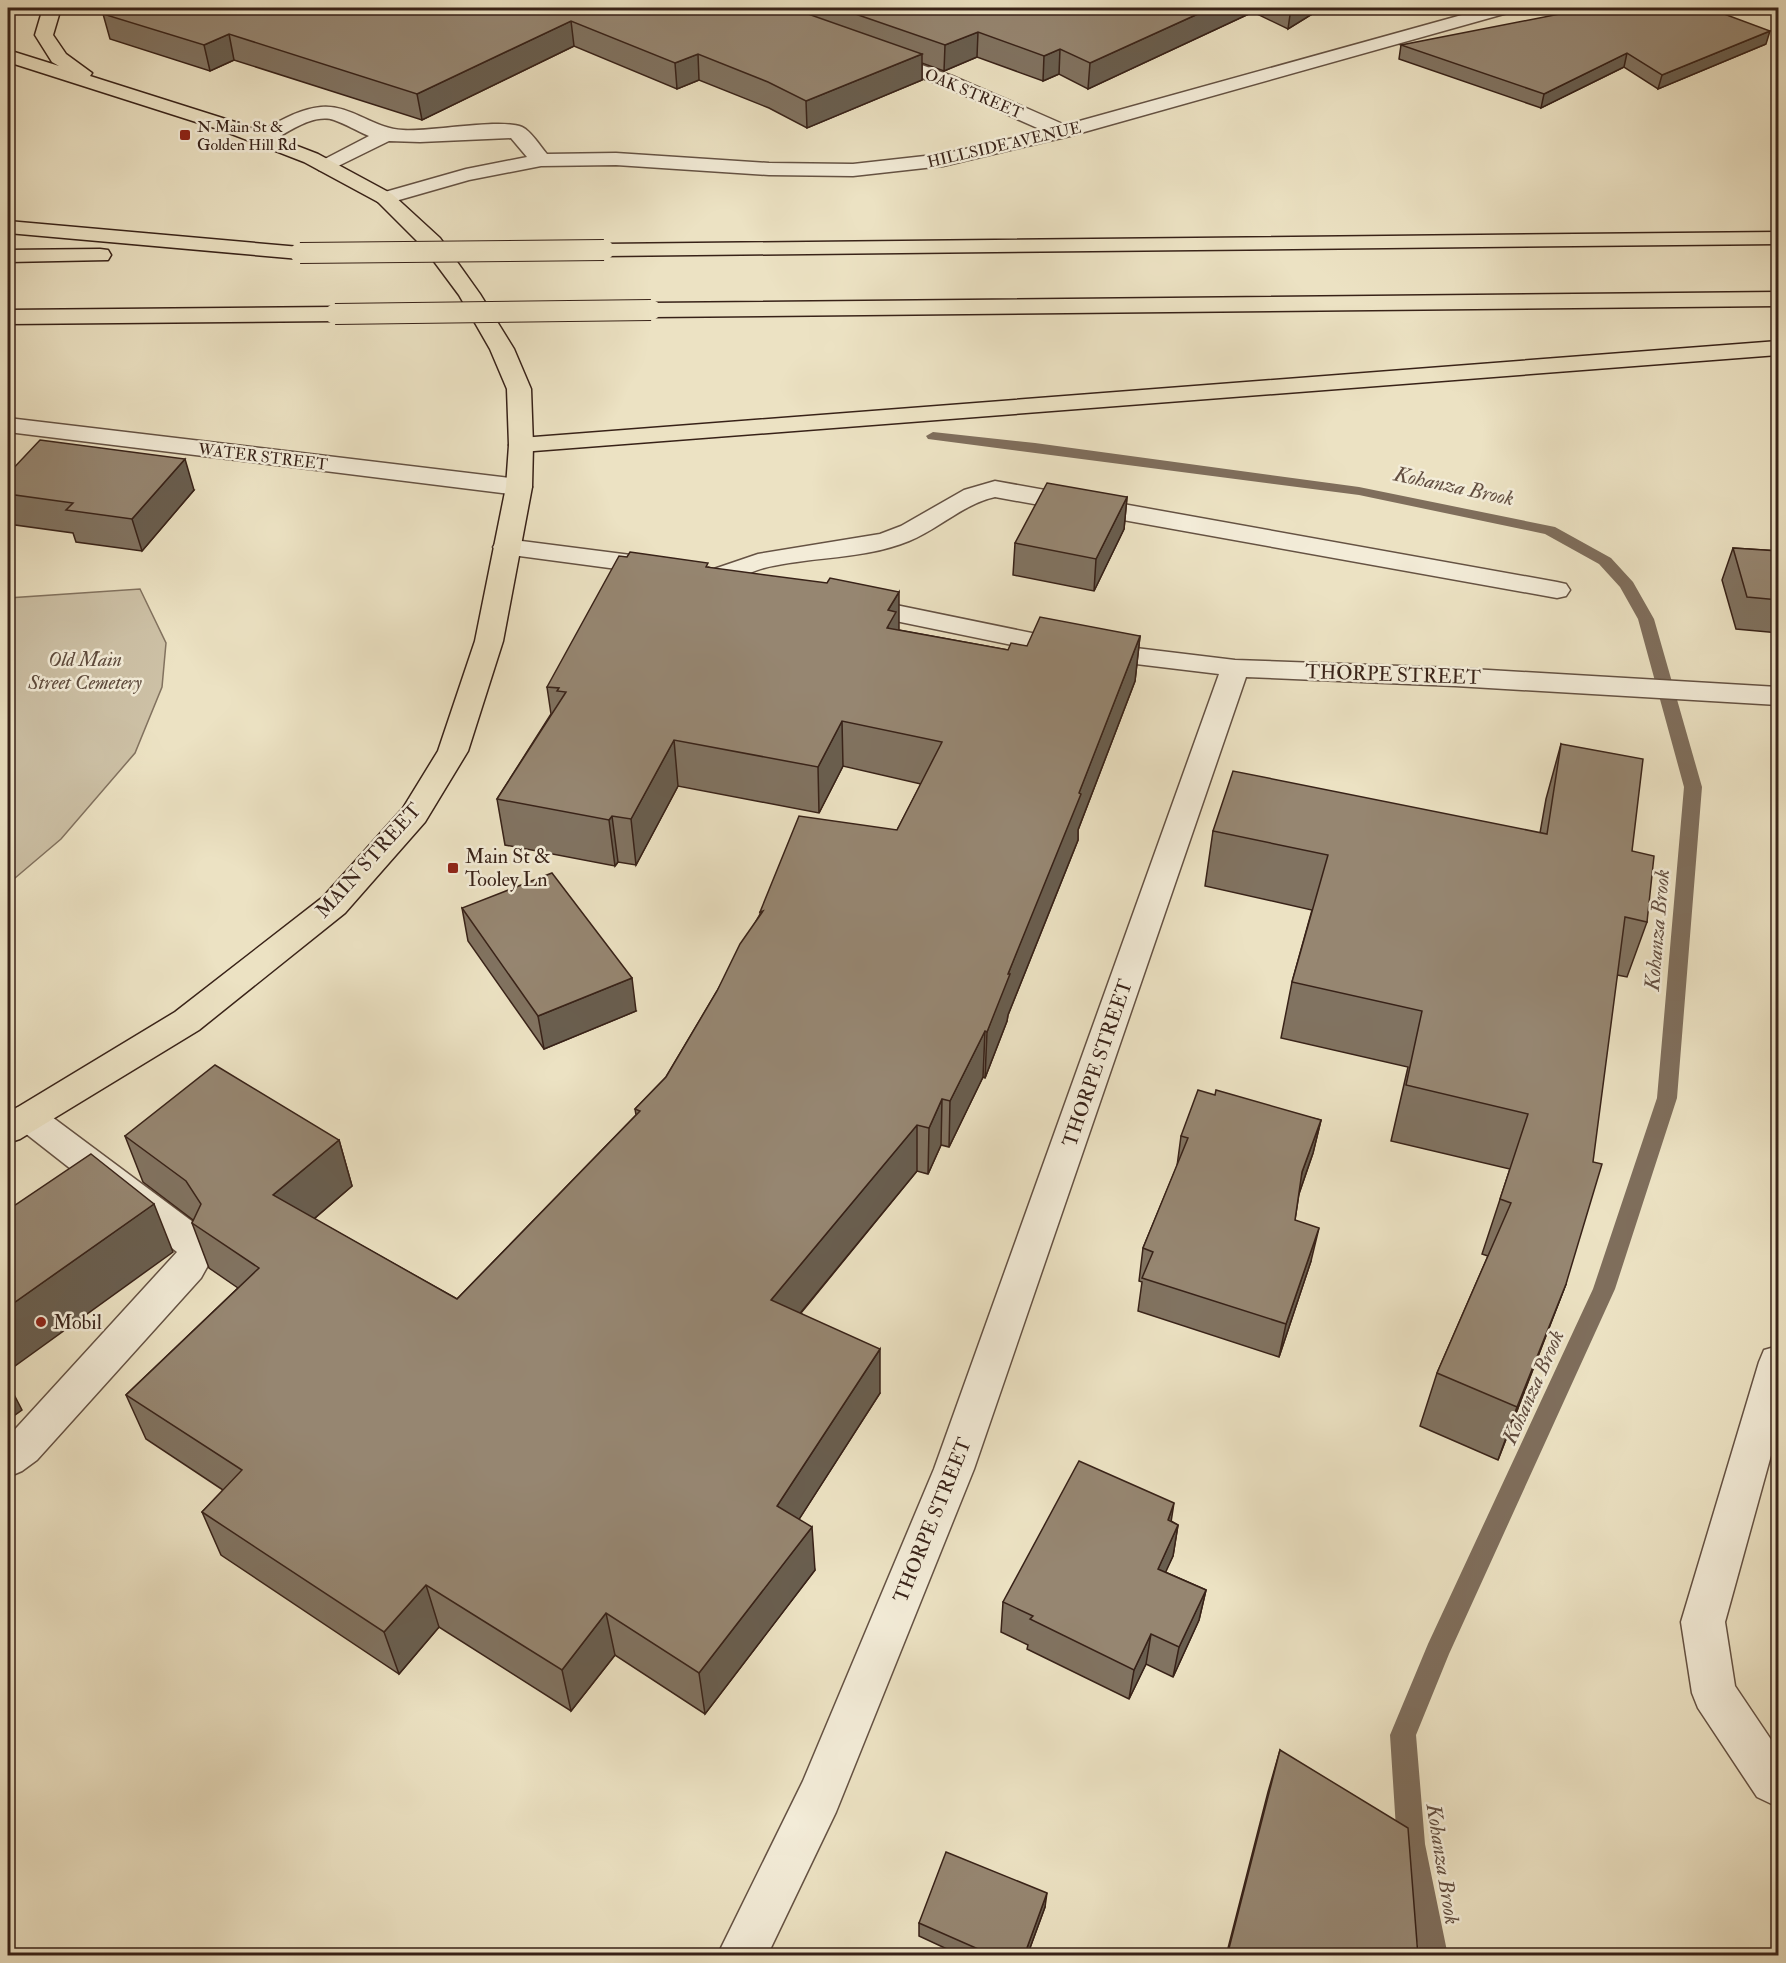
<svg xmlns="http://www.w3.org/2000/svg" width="1786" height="1963" font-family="'IM FELL Double Pica',serif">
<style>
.green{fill:#cdc1a6;stroke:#82725f;stroke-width:1.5}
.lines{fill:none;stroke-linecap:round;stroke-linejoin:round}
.stream{fill:#7f6e5c;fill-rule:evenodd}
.minor-casing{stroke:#655243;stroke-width:3}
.major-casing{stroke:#382218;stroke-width:3}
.highway-casing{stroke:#382218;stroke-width:3}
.minor{fill:#f3ecd8;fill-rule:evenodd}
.major{fill:#ece2c3;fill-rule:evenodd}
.highway{fill:#ece2c3;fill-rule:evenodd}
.highway-bridge-casing{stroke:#382218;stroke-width:22;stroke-linecap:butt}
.highway-bridge{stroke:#ece2c3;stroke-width:20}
.wall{fill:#817361;stroke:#382218;stroke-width:1.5}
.shaded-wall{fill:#695e4f;stroke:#382218;stroke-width:1.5}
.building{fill:#968671;stroke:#382218;stroke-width:1.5}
.poi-dot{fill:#8f2418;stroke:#f3ecd8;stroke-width:2}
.labels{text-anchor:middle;stroke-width:5;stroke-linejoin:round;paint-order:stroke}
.far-street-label{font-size:16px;fill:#382218;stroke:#f3ecd8}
.far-poi-label{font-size:16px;fill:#382218;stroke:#f3ecd8;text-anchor:start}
.park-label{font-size:20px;font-style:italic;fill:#5d4a3c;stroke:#f3ecd8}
.street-label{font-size:20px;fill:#382218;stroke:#f3ecd8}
.poi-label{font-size:20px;fill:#382218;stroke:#f3ecd8;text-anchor:start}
.water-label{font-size:21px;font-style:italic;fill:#624e40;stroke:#f3ecd8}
</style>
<rect width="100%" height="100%" fill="#ece2c3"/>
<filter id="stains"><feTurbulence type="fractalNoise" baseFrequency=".00333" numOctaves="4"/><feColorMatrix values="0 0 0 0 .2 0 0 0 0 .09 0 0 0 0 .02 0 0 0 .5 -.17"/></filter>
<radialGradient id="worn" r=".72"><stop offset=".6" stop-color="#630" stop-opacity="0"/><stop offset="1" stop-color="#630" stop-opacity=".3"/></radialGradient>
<path class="green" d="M140,589L166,643L162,687L135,753L61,839L8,884V598Z"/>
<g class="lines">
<path class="stream" d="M933,432L1035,443L1359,487L1555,527L1611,558L1633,582L1654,619L1702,787L1677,1098L1615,1289L1449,1654L1416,1735L1425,1844L1448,1956H1420L1397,1844L1390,1735L1428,1644L1593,1289L1657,1098L1684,787L1638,619L1620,587L1599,564L1545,534L1359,495L928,439L926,436Z"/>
<defs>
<g id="minor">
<path d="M1487,8H1514L1511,12L1070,136L943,166L853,176L769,175L616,165L541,166L469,180L385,204L378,202L375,198L378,194L466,169L527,157L511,138L420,142L389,141L326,172L319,170L316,166L319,162L369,136C357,131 346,124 334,120C312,113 286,134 268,143H254L251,139L254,135C275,124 297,109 321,107C350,104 374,129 403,130C431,132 501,118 522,127C531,131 540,146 547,154L616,153L769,163L853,164L943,154L1044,131L941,85L873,60L871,56L873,52L880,50L955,77L1065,125Z"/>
<path d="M8,418L519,479L528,482L532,487L528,492L519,495L8,432Z"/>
<path d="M995,481L1557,582L1566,584L1570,590L1566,596L1557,598L995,497C963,504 939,529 909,541C863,560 812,556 764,568C745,573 727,587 708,583L704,577L708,571L758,554L880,534L901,526L964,490Z"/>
<path d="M506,539L662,559L671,561L675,567L671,573L662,575L497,553L493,547L497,541Z"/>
<path d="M857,597L1061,639L1235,660L1455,668L1778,687V705L1455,686L1246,677L974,1469L836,1812L767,1956H717L803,1781L934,1469L1219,674L1061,655L847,611L843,605L847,599Z"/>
<path d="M28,1104L40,1108L201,1228L216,1251L201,1278L37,1460L22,1471L8,1477V1437L177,1252L16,1126L10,1117L16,1108Z"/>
<path d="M1778,1346V1430L1725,1622L1735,1686L1778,1750V1807L1757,1797L1698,1708L1692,1693L1681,1622L1759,1362L1764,1350Z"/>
</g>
<path id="major" d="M43,8H61L53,35L66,54L92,73L90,76L235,122L318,154L392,194L440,238L480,294L514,349L531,389L533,445L532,487L503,641L468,751L425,822L345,913L199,1030L20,1139L8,1143V1113L175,1012L323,897L403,808L438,751L475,641L506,487L509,445L507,389L490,349L459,295L424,248L378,202L304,162L221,130L8,62V50L59,66L52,62L35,35Z"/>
<g id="highway">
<path d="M8,221L300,247L308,248L311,253L308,258L300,259L8,233Z"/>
<path d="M1778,232V244L604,256L596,255L593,250L596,245L604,244Z"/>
<path d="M100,249L108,250L111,255L108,260L8,262V250Z"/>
<path d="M1778,292V306L651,317L643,315L640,310L643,305L651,303Z"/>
<path d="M335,307L343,309L346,314L343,319L335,321L8,324V310Z"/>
<path d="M1778,341V355L521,452L512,450L509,445L512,440L521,438Z"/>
</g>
</defs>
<use href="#minor" class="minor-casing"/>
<use href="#major" class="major-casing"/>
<use href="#highway" class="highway-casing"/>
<use href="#minor" class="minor"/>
<use href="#major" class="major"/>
<use href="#highway" class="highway"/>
<defs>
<g id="highway-bridge">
<path d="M300,253L604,250"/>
<path d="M335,314L651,310"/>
</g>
</defs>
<use href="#highway-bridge" class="highway-bridge-casing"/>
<use href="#highway-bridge" class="highway-bridge"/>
</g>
<g class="wall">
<path d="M118,8H1322L1288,29L1253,12L1088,89L1059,74L1043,81L977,57L944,71L922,63V80L807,128L769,108L699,80L677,89L574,46L422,120L234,60L210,71L110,39L103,14Z"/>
<path d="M1766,44L1658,89L1624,67L1541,108L1399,59L1401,45Z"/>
<path d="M8,474L194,490L142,551L76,542L73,533L8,524Z"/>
<path d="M1127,497L1124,529L1094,591L1013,575L1015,543Z"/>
<path d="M1733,548L1779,551V633L1736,629L1722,580Z"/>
<path d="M708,567L899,630L1008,650L1027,646L1140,636L1135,681L1078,830V840L1008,1015L1007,1021L985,1078L983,1077L949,1147L941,1145L928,1174L917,1171L801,1313L880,1393L799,1519L815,1570L705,1714L615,1655L571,1711L439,1627L399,1674L221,1555L202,1512L223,1490L146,1439L126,1395L238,1288L209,1268L192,1223L193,1220L143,1182L125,1136L339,1140L352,1186L314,1219L457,1299L636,1115L635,1109L666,1077L717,991L760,914V912L897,830L921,784L843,766L819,813L678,786L636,865L618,862L615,866L505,845L497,799L551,714L547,687Z"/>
<path d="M1561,744L1632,851L1647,922L1627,977L1617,975L1566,1284L1498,1460L1420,1426L1437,1373L1488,1256L1482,1254L1510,1169L1391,1141L1408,1067L1281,1038L1292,982L1312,910L1205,886L1213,831L1540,833L1546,799Z"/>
<path d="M462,908L636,1011L544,1049L468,941Z"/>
<path d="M1215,1095L1321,1120L1313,1153L1299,1194L1295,1220L1311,1261L1279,1357L1138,1311L1142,1282L1139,1281L1143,1248L1177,1166L1181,1136Z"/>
<path d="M1171,1521L1178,1525L1173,1556L1165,1572L1206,1590L1199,1620L1173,1677L1146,1664L1129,1699L1027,1649L1028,1645L1001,1632L1003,1602Z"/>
<path d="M1280,1750L1418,1956H1226L1268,1792Z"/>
<path d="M1045,1907L1027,1956H962L919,1936V1923Z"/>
</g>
<g class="shaded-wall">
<path d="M1211,8H1253V12L1088,89L1090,63Z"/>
<path d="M1291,8H1322L1288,29Z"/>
<path d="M571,21L574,46L422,120L417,94Z"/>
<path d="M1770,31L1766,44L1658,89L1662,75Z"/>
<path d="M978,32L977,57L944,71L945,45Z"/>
<path d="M229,34L234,60L210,71L204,45Z"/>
<path d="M1060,49L1059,74L1043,81L1044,56Z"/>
<path d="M1627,53L1624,67L1541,108L1544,94Z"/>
<path d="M698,54L699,80L677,89L675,63Z"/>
<path d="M922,54V80L807,128L806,101Z"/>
<path d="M185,459L194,490L142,551L132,519Z"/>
<path d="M1127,497L1124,529L1094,591L1096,559Z"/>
<path d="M899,592V636L887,673L888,610Z"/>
<path d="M1140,636L1135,681L1078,830V840L1008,1015L1007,1021L985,1078L987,1032L1008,974Z"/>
<path d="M842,721L843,766L819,813L818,767Z"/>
<path d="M674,740L678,786L636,865L631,819Z"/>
<path d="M612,816L618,862L615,866L609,820Z"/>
<path d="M632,978L636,1011L544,1049L538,1016Z"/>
<path d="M985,1031L983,1077L949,1147L950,1101Z"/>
<path d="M942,1099L941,1145L928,1174L929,1128Z"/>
<path d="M1321,1120L1313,1153L1295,1205L1302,1172Z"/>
<path d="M917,1125V1171L774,1345L771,1300Z"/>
<path d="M339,1140L352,1186L288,1241L273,1195Z"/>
<path d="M154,1204L173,1252L8,1371V1307Z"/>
<path d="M1319,1228L1311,1261L1279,1357L1286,1324Z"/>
<path d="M1566,1284L1545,1338L1498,1460L1517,1407Z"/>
<path d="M880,1349V1393L780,1549L777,1506Z"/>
<path d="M8,1383L22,1410L8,1420Z"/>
<path d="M1174,1503L1169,1535L1168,1520Z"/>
<path d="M1178,1525L1173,1556L1153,1600L1158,1569Z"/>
<path d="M812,1527L815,1570L705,1714L699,1673Z"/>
<path d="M426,1585L439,1627L399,1674L384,1632Z"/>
<path d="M1206,1590L1199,1620L1173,1677L1179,1647Z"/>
<path d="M606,1613L615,1655L571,1711L562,1670Z"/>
<path d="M1151,1634L1146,1664L1129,1699L1134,1670Z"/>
<path d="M1047,1893L1045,1907L1027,1956H1024Z"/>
</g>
<g class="building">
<path d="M119,8H791L922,54L806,101L768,82L698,54L675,63L571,21L417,94L229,34L204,45L103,14Z"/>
<path d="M838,8H1211L1090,63L1060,49L1044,56L978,32L945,45Z"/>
<path d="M1590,8H1708L1770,31L1662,75L1627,53L1544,94L1401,45Z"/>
<path d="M40,440L185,459L132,519L66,510L73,503L8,494V474Z"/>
<path d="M1047,483L1127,497L1096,559L1015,543Z"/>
<path d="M1733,548L1779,551V600L1747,597Z"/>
<path d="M630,552L708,563L706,567L827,583L830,578L899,592L888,610L896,612L887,628L1008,650L1011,643L1027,646L1040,617L1140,636L1079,793L1081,794L1008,974H1010L987,1032L985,1031L950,1101L942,1099L929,1128L917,1125L771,1300L880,1349L777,1506L812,1527L699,1673L606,1613L562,1670L426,1585L384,1632L202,1512L242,1470L126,1395L259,1268L192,1223L201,1204L186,1181L125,1136L215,1065L339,1140L273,1195L457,1299L640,1111L635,1109L666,1077L717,991L740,944L763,911L760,912L799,816L897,830L942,742L842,721L818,767L674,740L631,819L612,816L609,820L497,799L566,692L557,691L559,688L547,687L619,556L627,557Z"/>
<path d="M1561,744L1643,759L1632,851L1654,856L1647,922L1625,917L1593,1162L1602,1164L1566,1284L1517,1407L1437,1373L1511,1203L1500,1199L1528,1114L1406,1085L1422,1011L1292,982L1328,855L1213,831L1233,771L1547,834Z"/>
<path d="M552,873L632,978L538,1016L462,908Z"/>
<path d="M1198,1090L1215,1095L1216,1090L1321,1120L1302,1172L1295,1220L1319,1228L1286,1324L1142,1278L1153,1252L1143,1248L1188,1138L1181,1136Z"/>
<path d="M91,1154L154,1204L8,1307V1210Z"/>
<path d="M1079,1461L1174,1503L1168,1520L1178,1525L1158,1569L1206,1590L1179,1647L1151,1634L1134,1670L1030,1619L1033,1616L1003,1602Z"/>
<path d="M1280,1750L1408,1828L1418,1956H1227Z"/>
<path d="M946,1852L1047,1893L1024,1956H994L919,1923Z"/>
</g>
<g class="poi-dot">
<rect x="179" y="129" width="12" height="12" rx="3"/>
<rect x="447" y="862" width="12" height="12" rx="3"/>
<circle cx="41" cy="1322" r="6"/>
</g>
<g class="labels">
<g class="far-street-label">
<text transform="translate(974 93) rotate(23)" y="6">OAK STREET</text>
<text transform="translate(1004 144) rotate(-13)" y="6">HILLSIDE AVENUE</text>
<text transform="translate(263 456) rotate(7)" y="6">WATER STREET</text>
</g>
<g class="far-poi-label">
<text x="197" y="132">N Main St &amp;<tspan x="197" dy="18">Golden Hill Rd</tspan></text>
</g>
<g class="park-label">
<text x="85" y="666">Old Main<tspan x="85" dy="23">Street Cemetery</tspan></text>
</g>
<g class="street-label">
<text transform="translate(1393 674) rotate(2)" y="7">THORPE STREET</text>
<text transform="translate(368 860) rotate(-48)" y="7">MAIN STREET</text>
<text transform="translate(1097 1063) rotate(-71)" y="7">THORPE STREET</text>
<text transform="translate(932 1520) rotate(-68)" y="7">THORPE STREET</text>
</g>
<g class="poi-label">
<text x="465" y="863">Main St &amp;<tspan x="465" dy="23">Tooley Ln</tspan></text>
<text x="53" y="1329">Mobil</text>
</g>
<g class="water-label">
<text transform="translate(1454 486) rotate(12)" y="7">Kohanza Brook</text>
<text transform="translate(1657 930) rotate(-85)" y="7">Kohanza Brook</text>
<text transform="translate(1533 1387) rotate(-66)" y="7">Kohanza Brook</text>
<text transform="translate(1443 1864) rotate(81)" y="7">Kohanza Brook</text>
</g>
</g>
<rect width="1786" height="1963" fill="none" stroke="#ece2c3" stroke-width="30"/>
<rect x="9" y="9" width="1768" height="1945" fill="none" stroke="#382218" stroke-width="3"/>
<rect x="15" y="15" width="1756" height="1933" fill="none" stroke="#382218" stroke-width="1.5"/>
<rect width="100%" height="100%" filter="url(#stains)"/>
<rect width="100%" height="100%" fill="url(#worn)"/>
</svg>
